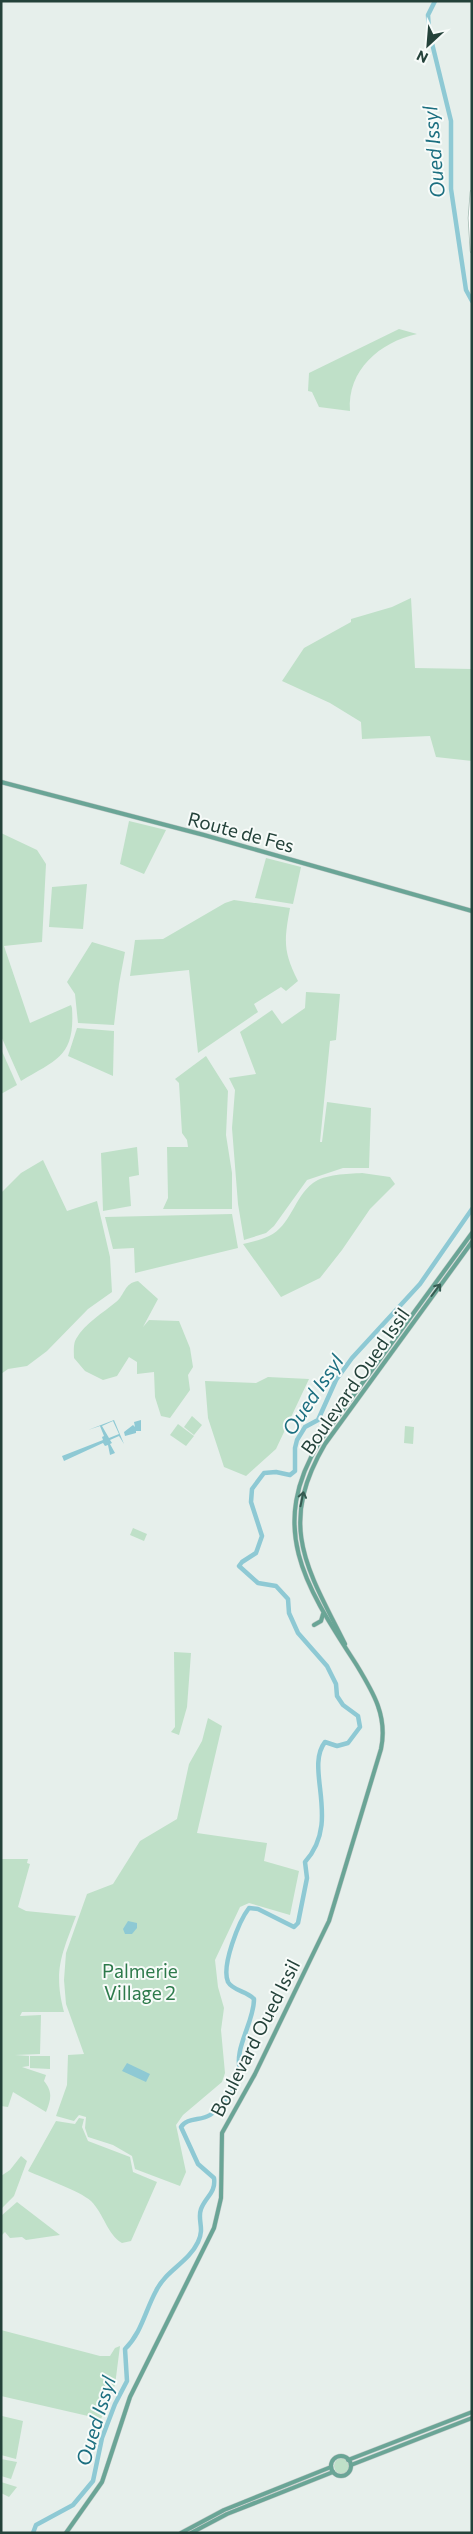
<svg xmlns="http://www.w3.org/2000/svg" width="473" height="2534" font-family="Commissioner,sans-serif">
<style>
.green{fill:#bfe0c8}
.water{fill:#8ec9d4;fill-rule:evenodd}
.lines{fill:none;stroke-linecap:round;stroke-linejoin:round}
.river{stroke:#8ec9d4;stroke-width:4.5}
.secondary-casing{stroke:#a4bbb3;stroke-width:4.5}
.primary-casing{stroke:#c2cac8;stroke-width:5}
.secondary{stroke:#fff;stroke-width:3}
.primary{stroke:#6aa596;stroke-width:4}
.oneway{stroke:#365b51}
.labels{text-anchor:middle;stroke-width:4;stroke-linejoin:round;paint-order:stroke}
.street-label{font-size:19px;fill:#24423a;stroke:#f7fbf9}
.park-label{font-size:19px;fill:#2d7a4b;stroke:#f7fbf9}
.water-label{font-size:20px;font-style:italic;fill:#1c6f80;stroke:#f7fbf9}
</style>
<rect width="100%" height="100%" fill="#e6efeb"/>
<g class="green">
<path d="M399,329L417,334C380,342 347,370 350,411L319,407L312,392L308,391L309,373Z"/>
<path d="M411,598L415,668L472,669V761L436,757L430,736L362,739L361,722L330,703L282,681L304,648L351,622V619L392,607Z"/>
<path d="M129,821L166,830L144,874L120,864Z"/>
<path d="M1,833L37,850L46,864L42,942L4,946L30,1023L71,1005L72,1008C75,1056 58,1059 21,1081L1,1036Z"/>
<path d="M266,858L301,867L293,904L255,898Z"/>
<path d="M87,884L83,929L49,927L52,887Z"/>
<path d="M234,900L290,908C284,941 283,951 298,981L286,991L281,987L254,1004L258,1012L198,1053L189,970L130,976L135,940L163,939L225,903Z"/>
<path d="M92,942L125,952L119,984L114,1025L78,1023L75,994L67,982Z"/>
<path d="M306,992L340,994L336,1040L330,1041L320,1142H322L327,1102L371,1108L369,1168H343L307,1180L274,1226L266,1233L244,1240L238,1204L232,1128L235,1090L229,1078L256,1074L240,1032L272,1010L282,1024L305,1008Z"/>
<path d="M77,1028L114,1031L113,1076L68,1056Z"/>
<path d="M1,1049L17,1085L1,1094Z"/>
<path d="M206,1056L228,1091L226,1135L232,1173V1209H163L168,1198L167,1147H188L187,1140L182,1133L179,1083L175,1079Z"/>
<path d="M137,1147L139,1175L129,1177L131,1206L103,1211L101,1153Z"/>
<path d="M43,1160L67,1211L97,1201L110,1257L112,1292L88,1309L47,1351L27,1366L8,1369L1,1374V1193L21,1173Z"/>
<path d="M362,1173L390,1177L395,1184L370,1209L342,1250L320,1278L281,1297L243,1244C251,1242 261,1240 269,1236C291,1226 294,1197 313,1183C325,1174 347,1174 362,1173Z"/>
<path d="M232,1214L238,1248L135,1273L134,1248L113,1249L105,1217Z"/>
<path d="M138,1281L158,1299L143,1327L149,1320L179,1321L190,1348L193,1367L188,1375L190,1390L170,1418L161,1416L155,1397L154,1372L137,1374V1362L129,1357L117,1376L103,1380L85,1371L74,1358C74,1352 73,1344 76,1339C85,1323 103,1313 116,1302C125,1295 124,1283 138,1281Z"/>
<path d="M268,1377L309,1379L276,1449L246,1476L224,1467L208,1418L205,1381L256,1383Z"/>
<path d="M192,1416L202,1425L194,1435L184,1427Z"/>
<path d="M178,1424L194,1436L186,1446L170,1435Z"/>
<path d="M405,1426L414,1427L413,1444L404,1443Z"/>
<path d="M133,1528L147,1534L144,1541L130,1535Z"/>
<path d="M174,1652L191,1653L187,1707L179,1735L171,1732L175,1727Z"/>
<path d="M208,1718L222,1726L197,1833L267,1843L264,1861L299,1871L290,1915L249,1903L240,1907L215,1960L218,1987L224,2008L221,2030L225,2073L222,2082L183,2115L176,2125L186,2172L180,2186L135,2169L132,2156L113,2145L88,2137L85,2128L86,2117L79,2115L74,2121L56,2116L67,2085L68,2055L84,2054L66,2004L64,1980L66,1953L87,1894L113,1884L140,1841L177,1819L189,1764L202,1741Z"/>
<path d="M1,1859H28L27,1863L30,1864L18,1907L26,1911L76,1916C62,1954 53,1970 64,2012H22L20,2016L41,2015L40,2054L15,2055L29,2056V2066L22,2067L46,2075L44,2081C53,2092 51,2099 46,2112L13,2092L8,2107L1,2106Z"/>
<path d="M30,2056H50V2069L30,2068Z"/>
<path d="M79,2118L84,2119L82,2127L88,2141L130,2157L133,2172L157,2182L131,2241L122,2243C107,2234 104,2214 91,2201C80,2191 43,2178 28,2171L56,2121L75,2124Z"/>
<path d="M21,2156L27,2161L14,2196L1,2209V2176L10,2170Z"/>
<path d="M17,2202L60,2235L26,2240L22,2237L10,2238L5,2232L1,2236V2216Z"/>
<path d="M1,2330L100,2356H110L115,2348L120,2346L115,2385L101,2419L1,2396Z"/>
<path d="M2,2416L23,2421L16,2459L1,2455Z"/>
<circle cx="342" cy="2466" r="8"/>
<path d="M1,2459L17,2462L11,2479L1,2476Z"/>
<path d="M1,2482L17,2487L9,2497L1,2493Z"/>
</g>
<g class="water">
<path d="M114,1420L124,1444L119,1436L110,1440L112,1443L110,1444L115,1453L110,1455L108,1445L105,1446L103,1443L64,1461L62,1456L103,1440L102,1437L104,1436L100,1426L88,1430ZM113,1421L119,1434L109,1438L102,1426Z"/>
<path d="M141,1420V1431H136V1433L125,1436L124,1432L133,1425L135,1427L134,1422Z"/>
<path d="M128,1921L137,1923V1928L132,1934H125L123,1929Z"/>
<path d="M127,2063L150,2074L146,2082L122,2071Z"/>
</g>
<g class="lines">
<g class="river">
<path d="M435,1L428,15L429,31L451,121V189L466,290L472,301"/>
<path d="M33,2533L36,2525L73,2505L93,2481L102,2438L115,2404L127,2381L125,2349C142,2332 145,2311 156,2291C166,2270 188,2263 198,2242C205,2228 197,2220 201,2209C206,2196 216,2193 214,2178L198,2164L181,2127C187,2117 201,2121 210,2115C227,2104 232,2091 241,2074C232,2049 254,2024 254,1999C247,1991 233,1991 228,1982C221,1966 239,1921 249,1908L258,1909L294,1927L298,1923L307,1878L305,1862C342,1821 304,1769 325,1742L337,1746L348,1743L360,1727L358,1716L343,1705L337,1696L336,1684L327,1666L298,1633L289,1613L288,1599L276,1586L258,1583L239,1566L242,1562L256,1553L262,1536L251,1502L252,1489L264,1473L276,1472L290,1475L295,1471V1448L297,1440L305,1427L318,1420L336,1380L352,1358L420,1284L472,1209"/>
</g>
<defs>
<path id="secondary" d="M472,192L470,218L472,251"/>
<g id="primary">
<path d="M1,782L204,835L472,911"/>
<path d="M314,1625L321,1621L323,1614"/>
<path d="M345,1644C307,1568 277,1526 325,1444L472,1242"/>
<circle cx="341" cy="2466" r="10"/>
<path d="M348,2460L472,2412"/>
<path d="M351,2465L472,2418"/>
<path d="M66,2533L102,2482L130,2397L214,2228L221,2198L222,2133L255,2074L329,1921L381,1749C388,1716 373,1692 356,1664C307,1588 266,1529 320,1441L472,1233"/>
<path d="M181,2533L224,2510L331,2467"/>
<path d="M191,2533L227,2514L333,2472"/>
</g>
</defs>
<use href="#secondary" class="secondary-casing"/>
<use href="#primary" class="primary-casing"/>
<use href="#secondary" class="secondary"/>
<use href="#primary" class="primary"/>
</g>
<defs><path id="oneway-shaft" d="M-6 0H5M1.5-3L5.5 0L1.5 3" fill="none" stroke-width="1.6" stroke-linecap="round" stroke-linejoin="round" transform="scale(1.25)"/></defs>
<g class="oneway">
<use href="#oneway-shaft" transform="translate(436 1290) rotate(-53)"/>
<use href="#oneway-shaft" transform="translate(302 1499) rotate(-78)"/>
</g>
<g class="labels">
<g class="street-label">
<text transform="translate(241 832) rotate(15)" y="7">Route de Fes</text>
<text transform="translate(355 1381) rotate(-55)" y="7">Boulevard Oued Issil</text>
<text transform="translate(255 2038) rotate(-63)" y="7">Boulevard Oued Issil</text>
</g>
<g class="park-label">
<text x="140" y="1978">Palmerie<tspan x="140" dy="22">Village 2</tspan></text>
</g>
<g class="water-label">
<text transform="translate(434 152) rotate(-95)" y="7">Oued Issyl</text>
<text transform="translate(313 1395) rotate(-56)" y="7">Oued Issyl</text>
<text transform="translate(96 2421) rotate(-73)" y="7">Oued Issyl</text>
</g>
</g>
<rect width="473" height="2534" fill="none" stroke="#24423a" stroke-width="5"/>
<g transform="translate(428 45) rotate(206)" stroke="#f7fbf9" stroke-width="4" paint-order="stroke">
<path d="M0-4L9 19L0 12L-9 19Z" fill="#24423a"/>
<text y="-8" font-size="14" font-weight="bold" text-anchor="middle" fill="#24423a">N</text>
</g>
</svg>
